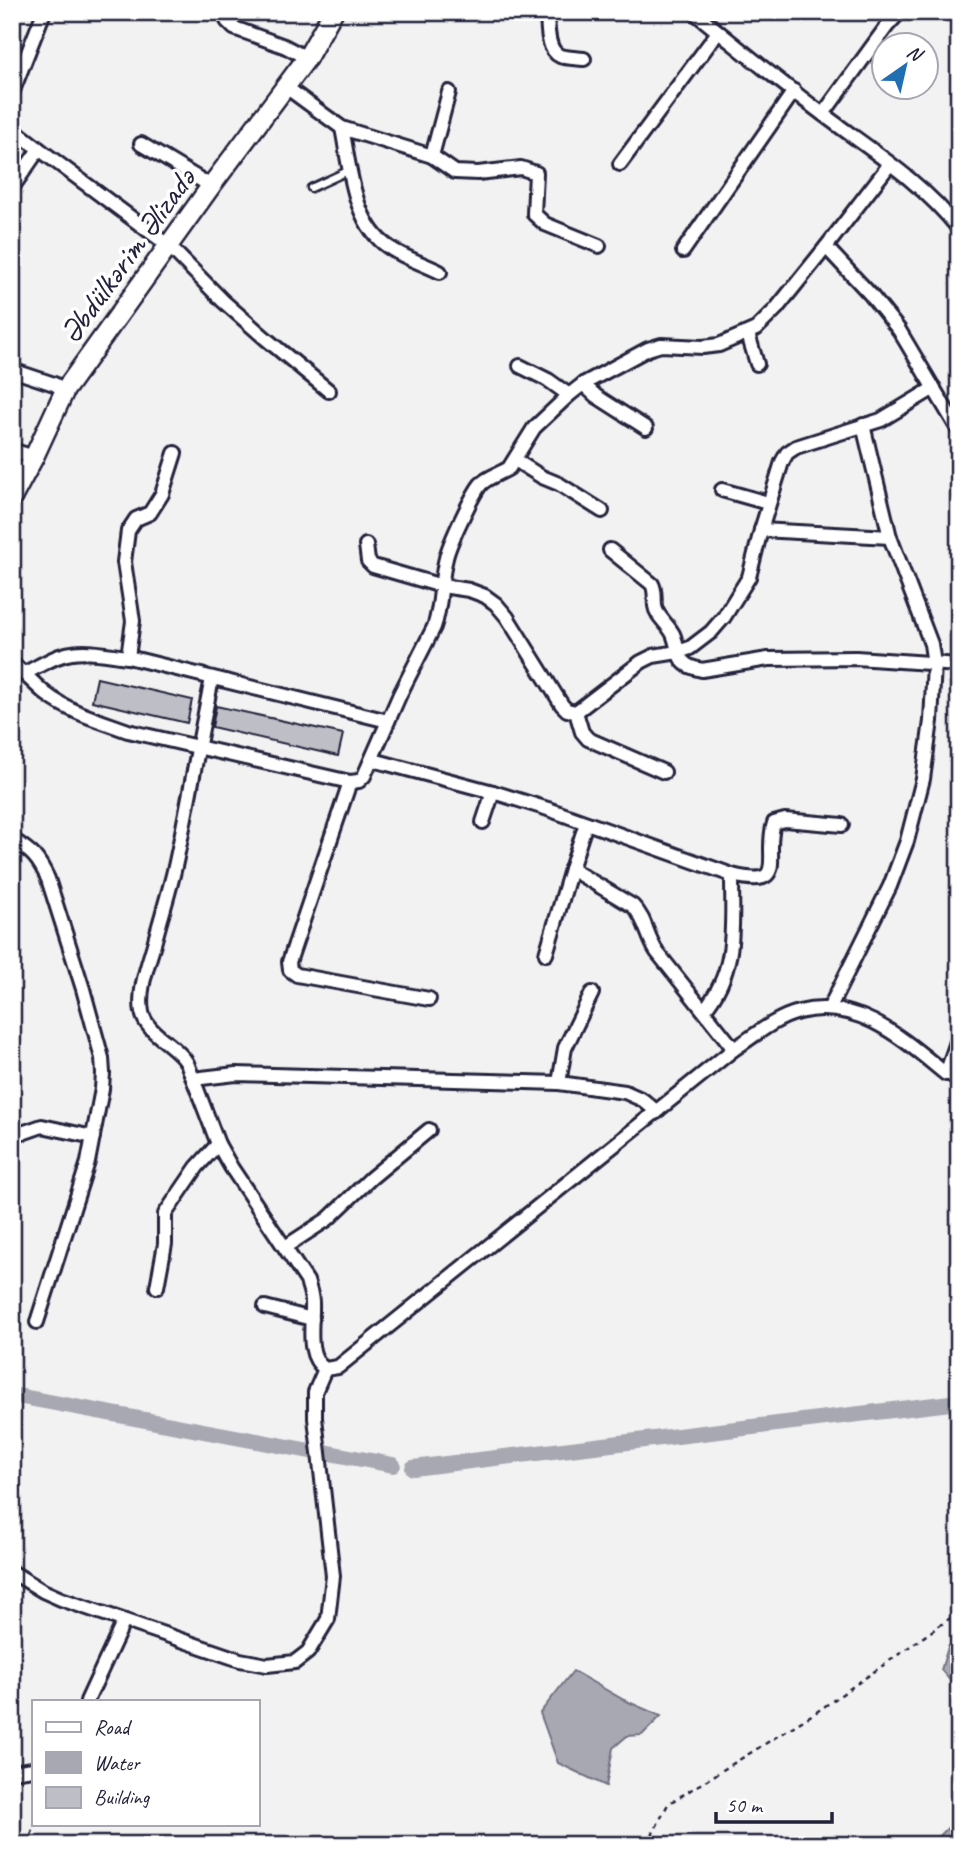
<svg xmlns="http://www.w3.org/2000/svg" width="971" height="1857" font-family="Caveat,sans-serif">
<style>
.water{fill:#a8a8b2;stroke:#727282;stroke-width:2}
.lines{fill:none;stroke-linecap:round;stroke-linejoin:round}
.canal{stroke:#a8a8b2;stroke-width:16}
.building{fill:#bebec6;stroke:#22223b;stroke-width:2}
.lane-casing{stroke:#22223b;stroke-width:11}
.street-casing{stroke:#22223b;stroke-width:18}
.secondary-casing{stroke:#22223b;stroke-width:23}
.path{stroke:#22223b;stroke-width:2.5;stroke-dasharray:5 5;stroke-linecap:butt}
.lane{stroke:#fff;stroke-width:6}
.street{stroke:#fff;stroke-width:12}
.secondary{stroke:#fff;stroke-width:18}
.labels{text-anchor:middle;stroke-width:7;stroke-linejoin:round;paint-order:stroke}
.street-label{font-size:33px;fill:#22223b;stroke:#fff}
</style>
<rect width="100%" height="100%" fill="#f2f2f3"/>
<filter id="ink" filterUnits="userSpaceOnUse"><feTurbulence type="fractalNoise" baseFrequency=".0143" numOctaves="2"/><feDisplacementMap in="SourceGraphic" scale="14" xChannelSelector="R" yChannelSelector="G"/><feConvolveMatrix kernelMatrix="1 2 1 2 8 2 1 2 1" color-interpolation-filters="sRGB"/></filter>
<g filter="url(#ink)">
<g class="water">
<path d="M959,1637V1682L949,1679L941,1670L948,1647Z"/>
<path d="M573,1671L624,1700L661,1716L642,1735L627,1736L613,1748L606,1786L558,1763L540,1713Z"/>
<path d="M959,1816V1845H931Z"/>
</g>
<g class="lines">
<g class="canal">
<path d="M12,1395L310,1451"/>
<path d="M329,1453L393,1465"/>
<path d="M413,1468L959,1402"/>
</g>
</g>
<g class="building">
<path d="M97,678L192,700L187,723L92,701Z"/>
<path d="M216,706L343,734L338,756L212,727Z"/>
</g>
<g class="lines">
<defs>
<g id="lane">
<path d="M311,188L350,170"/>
<path d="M946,1074L959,1086"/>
</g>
<g id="street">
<path d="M227,12V21L234,28L284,46L307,58"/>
<path d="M547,12C548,25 546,50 560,56C567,58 577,58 584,59"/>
<path d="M694,12C737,47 780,82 824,115C872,151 921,181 959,229"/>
<path d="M286,87L342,128L432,156L455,172L478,173L521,168L536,173L534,214L545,224L599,246"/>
<path d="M12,93L44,12"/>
<path d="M823,114L887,26L900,12"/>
<path d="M12,128L39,149L169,246L223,301L265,338L329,391"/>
<path d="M342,128C350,167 353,225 390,248C405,258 424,264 440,272"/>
<path d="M141,144L211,186"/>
<path d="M432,156L449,92"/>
<path d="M620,164L718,32"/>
<path d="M12,188L39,149"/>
<path d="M826,247L870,294L899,330L959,431"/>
<path d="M683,251L794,91"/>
<path d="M748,334L757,364"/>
<path d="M520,366L548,380L569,395"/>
<path d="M12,370L54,384L65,390"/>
<path d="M583,384L596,396L646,428"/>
<path d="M12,450L34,457"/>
<path d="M515,460L542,477L559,484L602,511"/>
<path d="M722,490L768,503"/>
<path d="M761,530L890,537"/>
<path d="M366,545L368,561L373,566L442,586L469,590L485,596L496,604L507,617L562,705L567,710L576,712L641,662L653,656L678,652L690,648L711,632L724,617L749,577L761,530L782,462L787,453L796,447L881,420L934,388"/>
<path d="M610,550L652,584C656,591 654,597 655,606C656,616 668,624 673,634C677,643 677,653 682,660C687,667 694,668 702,670L768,659L856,658L959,665"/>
<path d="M128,657L133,621L124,562L128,531L136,519L150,513L162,494L175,453"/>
<path d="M12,664C25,673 34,684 46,694C69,712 101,721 128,731L350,782L359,781L364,776L400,694L434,627C442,605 440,581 446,558C449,544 472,495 481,484C489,476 500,474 509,468L534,428L569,395L583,384L648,349L661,345L703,347L719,345L756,329L776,309L826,247L890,164"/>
<path d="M25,673C40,666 55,655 72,653C90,650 110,655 128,657L388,721"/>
<path d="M212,679C199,740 189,801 176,862C170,890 161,917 154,944C148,965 138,990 142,1012C146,1034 176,1044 187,1063L218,1144L231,1167L307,1281C309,1288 312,1295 312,1303C313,1324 305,1356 325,1369L338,1367L734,1049C754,1036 775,1018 799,1012C858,997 904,1040 946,1074L959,1036"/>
<path d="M576,712L582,732L588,739L664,772"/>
<path d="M373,760L493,792L548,809L732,875C790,889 763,857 774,823L785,820L842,825"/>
<path d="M350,782L289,962L290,970L297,975L429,999"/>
<path d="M483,822L493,792"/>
<path d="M12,839C32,852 38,857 48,879L83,989L102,1058L103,1073L102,1089L88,1162L37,1322"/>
<path d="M571,869L633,906C646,919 647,937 657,952L734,1049"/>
<path d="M546,954L571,869L586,823"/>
<path d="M829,1009L890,886L907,841L923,779L931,721L934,664L931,644L890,537L863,425"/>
<path d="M704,1010C738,970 732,925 732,875"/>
<path d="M193,1079L236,1074L559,1083L625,1092L643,1100L657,1112"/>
<path d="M559,1083L565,1048L592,993"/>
<path d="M12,1132H25L42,1126L93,1137"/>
<path d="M285,1247L328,1219L371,1178L429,1130"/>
<path d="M157,1287L165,1244V1214L197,1167L218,1144"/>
<path d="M265,1307L312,1319"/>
<path d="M12,1572L43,1591L61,1599L240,1660L267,1665L295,1662L308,1652L328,1619L333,1576L315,1418V1392L325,1369"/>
<path d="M87,1701L124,1621"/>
<path d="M12,1772L33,1769"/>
</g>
<path id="secondary" d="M12,498L34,457L65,390L211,186L307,58L333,12"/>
</defs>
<use href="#lane" class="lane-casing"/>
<use href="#street" class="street-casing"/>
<use href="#secondary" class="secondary-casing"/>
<g class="path">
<path d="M28,1845L35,1824"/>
<path d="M647,1845L668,1804L818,1711L959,1612"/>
</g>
<use href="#lane" class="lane"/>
<use href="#street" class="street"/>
<use href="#secondary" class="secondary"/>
</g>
</g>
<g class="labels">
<g class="street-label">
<text transform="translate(126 255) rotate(-54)" y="12">Əbdülkərim Əlizadə</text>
</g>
</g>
<rect width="971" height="1857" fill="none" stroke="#fff" stroke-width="42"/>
<rect x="21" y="21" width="929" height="1815" fill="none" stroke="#22223b" stroke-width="2.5" filter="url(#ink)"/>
<rect x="32" y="1700" width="228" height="126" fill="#ffffff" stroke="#a7a7b1" stroke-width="2"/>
<rect x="46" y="1722" width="35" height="10" fill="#ffffff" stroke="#a7a7b1" stroke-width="2"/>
<text x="94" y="1734" font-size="21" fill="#22223b">Road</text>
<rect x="46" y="1752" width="35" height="21" fill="#a8a8b2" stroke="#a7a7b1" stroke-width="2"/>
<text x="94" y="1770" font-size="21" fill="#22223b">Water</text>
<rect x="46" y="1787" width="35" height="21" fill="#bebec6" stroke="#a7a7b1" stroke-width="2"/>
<text x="94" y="1804" font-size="21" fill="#22223b">Building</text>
<g transform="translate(905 66) rotate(34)"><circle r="33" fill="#ffffff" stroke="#a7a7b1" stroke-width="2"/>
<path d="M0-5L12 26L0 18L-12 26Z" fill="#1f6fb2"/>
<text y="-10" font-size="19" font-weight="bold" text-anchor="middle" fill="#22223b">N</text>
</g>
<path d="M716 1812v10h116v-10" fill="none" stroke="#22223b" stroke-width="3.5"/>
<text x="726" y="1812" font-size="21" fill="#22223b" stroke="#ffffff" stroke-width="5" paint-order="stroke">50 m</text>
</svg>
